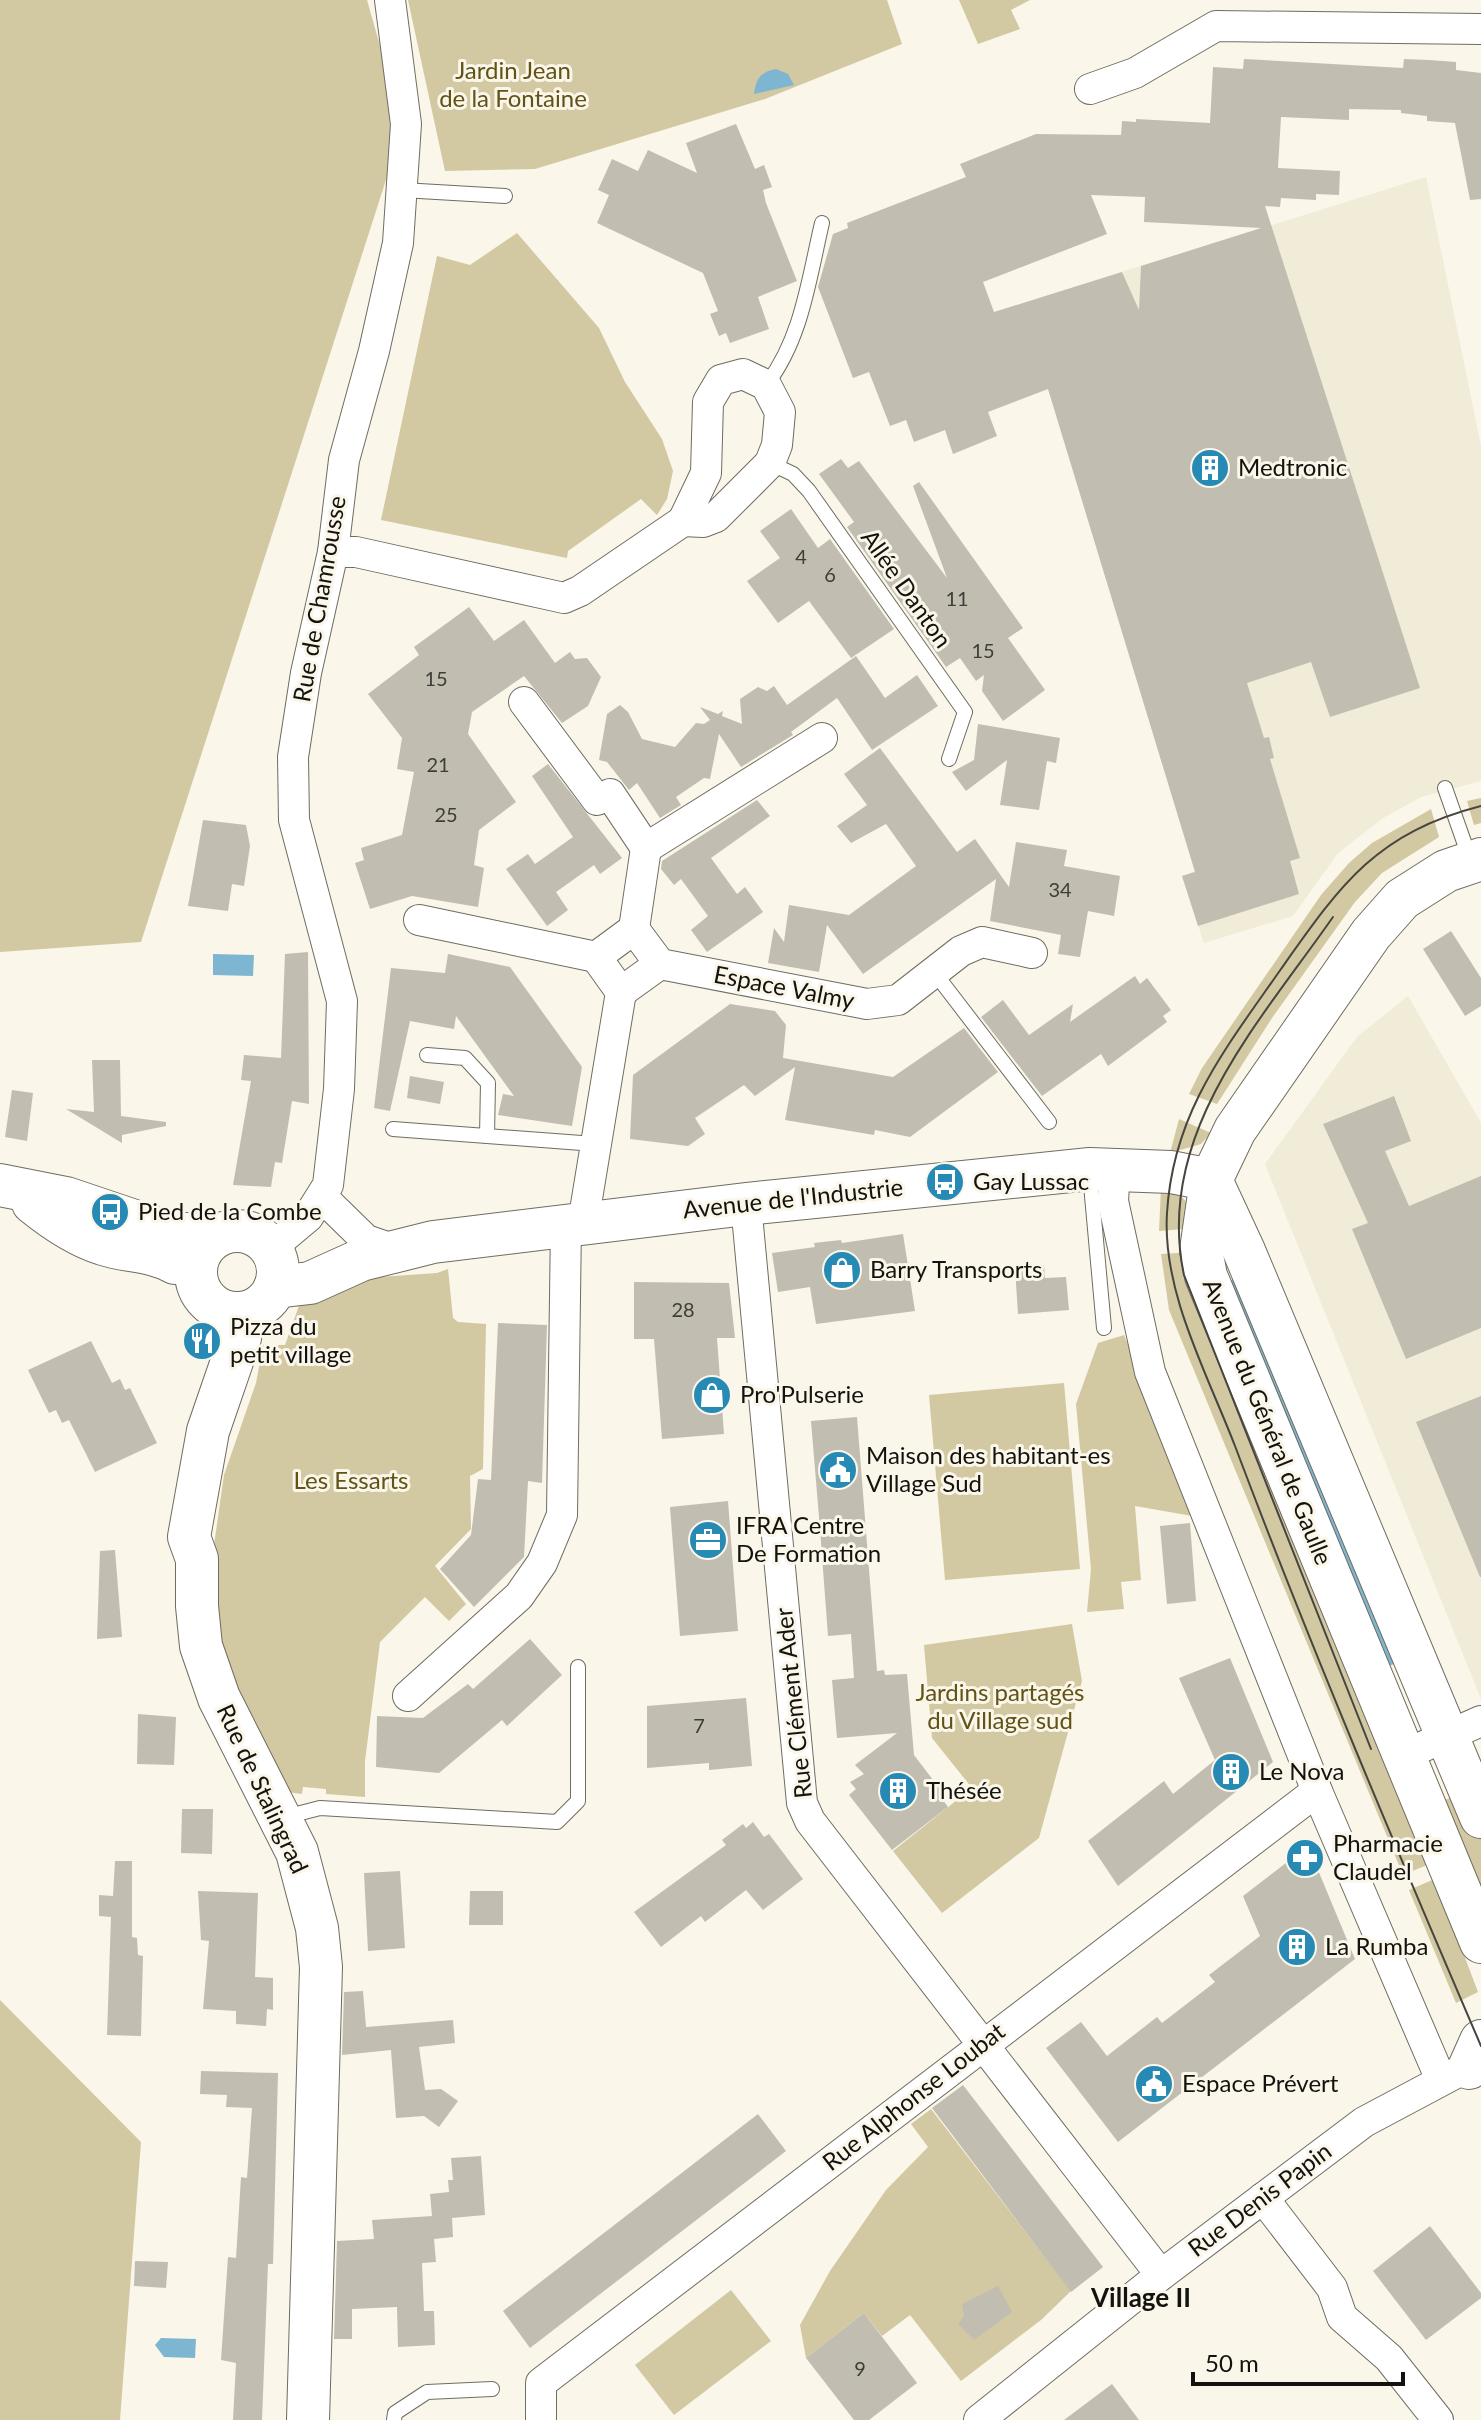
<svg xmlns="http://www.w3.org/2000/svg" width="1481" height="2420" font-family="Lato,sans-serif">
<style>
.built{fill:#f0ecd7}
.green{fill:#d2c8a2}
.water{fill:#7eb6d2}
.building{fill:#c1beb1;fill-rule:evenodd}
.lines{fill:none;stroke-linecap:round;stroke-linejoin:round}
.lane-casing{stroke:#6f6c61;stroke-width:16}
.street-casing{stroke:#6f6c61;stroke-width:32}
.secondary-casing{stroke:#6f6c61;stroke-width:44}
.lane{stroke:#fff;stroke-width:14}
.street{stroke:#fff;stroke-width:30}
.secondary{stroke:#fff;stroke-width:42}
.tram{stroke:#47453f;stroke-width:2}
.labels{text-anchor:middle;stroke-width:6;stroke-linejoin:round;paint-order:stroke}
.number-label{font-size:20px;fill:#3e3d37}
.park-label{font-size:24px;fill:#615315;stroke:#faf6e9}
.poi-label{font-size:24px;fill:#13120e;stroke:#faf6e9;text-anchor:start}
.street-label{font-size:24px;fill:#13120e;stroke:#faf6e9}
.neighbourhood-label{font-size:26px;font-weight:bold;fill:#13120e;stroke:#faf6e9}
</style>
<rect width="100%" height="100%" fill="#faf6e9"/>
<g class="built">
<path d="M1426,177L1481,446V781L1421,797L1383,818L1338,853L1293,916L1204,943L1182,876L1195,871L1022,303Z"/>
<path d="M1408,996L1481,1123V1699L1265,1164L1357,1037Z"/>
</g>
<g class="green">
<path d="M0,0H367L403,127L141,942L0,952Z"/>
<path d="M408,0H887L902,44L765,99L535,169L445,171Z"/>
<path d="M959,0H1030L1011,10L1020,29L978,44Z"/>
<path d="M517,233L599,328L625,382L662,439L673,471L667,499L657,515L641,499L568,551L567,558L381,520L437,256L470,265Z"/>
<path d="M1481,798V823L1474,825L1467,801Z"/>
<path d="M1431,809L1439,837L1382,873L1355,902L1272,1018L1217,1104L1189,1094L1202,1068L1321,895L1349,863L1372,843Z"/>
<path d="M1179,1119L1211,1133L1201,1144L1170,1153Z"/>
<path d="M1161,1189C1186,1193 1191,1205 1195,1228L1159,1231Z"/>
<path d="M1193,1252L1356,1695L1427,1865L1403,1875L1169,1310L1161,1254Z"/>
<path d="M448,1269L453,1318L458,1322L486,1324L483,1469L470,1476L471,1529L435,1566L466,1604L449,1621L425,1597L380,1642L365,1761V1797L326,1794V1789L303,1787L302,1794L287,1792L230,1692L209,1580L224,1475L256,1383L263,1345H285L301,1300L365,1278L437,1273Z"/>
<path d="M1124,1335L1198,1517L1135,1506L1141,1580L1121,1582L1124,1609L1087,1612L1091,1569L1076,1404L1098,1343Z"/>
<path d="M1064,1383L1080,1569L945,1580L929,1395Z"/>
<path d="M1072,1624L1082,1681L1039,1838L942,1913L893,1851L972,1788L932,1738L924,1645Z"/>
<path d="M1462,1793L1481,1839V1916L1435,1804Z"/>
<path d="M1444,1875L1453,1926L1478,1992L1456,2003L1409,1890Z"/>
<path d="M0,2000L141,2142L120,2420H0Z"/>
<path d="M931,2109L1071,2291L1041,2320L961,2381L910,2315L882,2336L864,2313L806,2358L800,2325L830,2271L886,2190L928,2147L911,2124Z"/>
<path d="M731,2290L771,2341L674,2415L635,2365Z"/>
</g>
<g class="water">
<path d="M776,69L788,74L794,85L754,94C756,78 761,72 776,69Z"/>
<path d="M213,954L254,955L253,976L213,975Z"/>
<path d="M1240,1277L1399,1662L1386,1667L1227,1282Z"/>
<path d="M161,2338L196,2339L195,2358L164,2357L155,2345Z"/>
</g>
<g class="building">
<path d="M1244,59L1403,68L1404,59L1429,60L1456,62V70L1481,73V199L1470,200L1455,123L1427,121V116L1401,113V110L1349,109V120L1281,117L1278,168L1340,171L1339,195L1316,194V200L1281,198L1280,207L1265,206L1420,688L1330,717L1311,662L1247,683L1264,738L1269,737L1274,758L1270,759L1300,858L1290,861L1299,894L1198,926L1182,876L1195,872L1048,389L988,412L997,436L953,454L945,430L914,442L906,420L890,426L869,372L853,378L818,287L833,234L848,228L847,223L966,177L960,164L1036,134L1121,135L1122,121L1136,122V119L1210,123L1213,67L1243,69ZM1091,195L1145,197L1144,222L1261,228L1141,266L1139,310L1122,272L994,312L983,282L1107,234Z"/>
<path d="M736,124L755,169L764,165L772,187L763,190L766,203L797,281L758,297L769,329L730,343L726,333L719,336L710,314L718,311L703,273L597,223L609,195L598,190L612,159L638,171L648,150L697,173L686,143Z"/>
<path d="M841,459L848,468L859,461L947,578L913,486L919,482L1023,628L1008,638L1045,690L1003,721L982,691L984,675L976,681L960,658L946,667L847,527L854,522L819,474Z"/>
<path d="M791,509L818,548L830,539L894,629L851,658L809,601L778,623L747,581L780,558L760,531Z"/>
<path d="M469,607L494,641L524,620L555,663L570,652L575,659L587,658L601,677L588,706L562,723L524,676L472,712L468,734L516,802L479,830L474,865L484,868L478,907L412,896L370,909L355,863L364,860L361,848L402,835L414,772L397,769L402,738L368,694L419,655L414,647Z"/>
<path d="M856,656L885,698L917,675L938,706L872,750L837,698L791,732L793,735L741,767L719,734L710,779L704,778L676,797L681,805L660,818L637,783L629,790L607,762L599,760L607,714L620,705L628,712L642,739L675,747L696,723L704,724L710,720L700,707L718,714L723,711L722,716L742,724L740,699L758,687L767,691L774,686L787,705Z"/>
<path d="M978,724L1060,738L1056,763L1047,761L1039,810L1000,805L1007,760L966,791L952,772L974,760Z"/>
<path d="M880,748L957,852L975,839L1009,887L1016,842L1067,850L1064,866L1120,876L1114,916L1088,911L1080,957L1058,954L1061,935L990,921L996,879L863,974L827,925L819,972L768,963L774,928L784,942L789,905L849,915L916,866L886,824L851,843L837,826L867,805L844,774Z"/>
<path d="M548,764L622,858L600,874L594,865L556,892L568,910L547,926L506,869L528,854L535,864L573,837L532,776Z"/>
<path d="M757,800L770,816L711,858L737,894L745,887L763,912L707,952L691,930L708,916L681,879L674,885L661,869L662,861Z"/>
<path d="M203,820L246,825L250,846L244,886L232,884L228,911L188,906Z"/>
<path d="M1451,931L1481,978V1006L1465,1016L1423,949Z"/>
<path d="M308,952L309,1104L292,1101L282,1163L275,1162L271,1187L233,1185L251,1081L241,1080L244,1055L281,1058L285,954Z"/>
<path d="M448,954L510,967L582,1067L572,1126L498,1115L503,1094L514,1096L456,1016L454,1029L410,1021L390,1111L374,1108L391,968L445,973Z"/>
<path d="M1135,976L1140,984L1147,978L1171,1010L1163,1016L1167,1022L1108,1066L1101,1054L1042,1096L981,1017L1003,1000L1029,1035L1073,1004L1070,1022Z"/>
<path d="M730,1004L775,1011L786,1025L783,1058L893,1077L964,1028L998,1072L910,1137L875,1130L874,1135L785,1120L795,1067L755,1096L744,1085L695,1118L705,1134L688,1146L630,1139L633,1075Z"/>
<path d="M92,1060H120L121,1116L166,1122V1126L122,1135V1143L66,1109L94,1112Z"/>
<path d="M410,1076L444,1082L440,1104L407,1098Z"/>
<path d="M12,1090L33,1093L27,1141L5,1137Z"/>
<path d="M1394,1096L1411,1141L1385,1151L1409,1206L1481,1176V1328L1406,1359L1352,1229L1368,1223L1323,1124Z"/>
<path d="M903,1234L915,1311L816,1324L810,1287L778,1292L772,1253L815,1247L814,1243L841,1240L842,1243Z"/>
<path d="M1044,1265L1045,1278L1066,1277L1069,1310L1018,1314L1015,1268Z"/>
<path d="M634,1282L729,1283L735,1338H717L724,1434L662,1439L654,1339H634Z"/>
<path d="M498,1323L547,1325L542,1483L528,1481L524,1557L474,1607L440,1569L471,1535L478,1479L491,1480Z"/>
<path d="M91,1341L112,1383L120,1379L125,1390L130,1388L157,1443L95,1472L69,1420L62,1423L56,1410L49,1413L28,1370Z"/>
<path d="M1481,1396V1577H1480L1416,1422Z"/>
<path d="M857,1417L877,1671L884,1670L885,1675L907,1674L914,1755L943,1793L940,1796L948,1807L892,1850L849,1795L856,1789L850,1782L864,1774L855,1765L897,1733L837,1738L832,1680L854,1678L851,1634L828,1636L820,1529L811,1421Z"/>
<path d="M728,1501L738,1631L680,1636L670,1507Z"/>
<path d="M1190,1523L1196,1601L1167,1604L1160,1526Z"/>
<path d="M115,1550L122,1637L97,1639L100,1551Z"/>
<path d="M530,1639L562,1675L507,1726L502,1720L439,1773L376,1767L377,1716L423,1718L468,1684L473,1689Z"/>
<path d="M1230,1658L1273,1762L1118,1886L1088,1841L1164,1781L1173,1794L1215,1760L1179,1678Z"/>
<path d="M746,1698L752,1766L709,1770V1763L647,1768V1706Z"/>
<path d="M138,1714L176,1717L174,1765L137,1764Z"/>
<path d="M182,1809H213L212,1854L181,1853Z"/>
<path d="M753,1822L764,1837L769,1834L803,1879L763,1910L746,1890L705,1922L701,1916L661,1947L634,1912L726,1845L722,1840L743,1824L746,1828Z"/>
<path d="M1308,1846L1355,1959L1118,2142L1046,2048L1081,2022L1107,2056L1157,2017L1162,2023L1215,1982L1209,1975L1260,1936L1243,1896Z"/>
<path d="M115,1861H132V1937L137,1938L138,1955L143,1956L141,2036L107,2035L111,1917L99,1916V1895L113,1896Z"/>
<path d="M400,1871L405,1948L368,1951L364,1873Z"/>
<path d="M198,1891L258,1893L255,1977L273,1978V2010L267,2009L266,2026L236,2024V2011L203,2009L209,1941L201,1940Z"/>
<path d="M470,1891H503V1925H469Z"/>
<path d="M363,1991L366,2027L453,2020L455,2043L419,2047L425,2090L441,2089L458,2101L439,2127L424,2116L396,2118L391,2050L342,2055L344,1992Z"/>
<path d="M201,2071L278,2073L273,2264H268L262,2420H233L236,2363L221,2360L228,2257L236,2258L241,2177L247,2178L252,2108L226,2107L227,2095L200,2094Z"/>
<path d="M963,2085L1103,2267L1071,2292L932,2108Z"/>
<path d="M758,2114L786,2151L530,2348L503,2311Z"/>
<path d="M481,2156L485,2215L452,2218L453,2237L434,2239L436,2262L422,2263L424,2311H434L435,2345L398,2347L397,2307L352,2309V2339H334L337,2241L374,2239L372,2220L432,2216L430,2194L449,2192L448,2180H453L451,2158Z"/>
<path d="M1430,2226L1481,2293V2298L1426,2340L1373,2271Z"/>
<path d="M135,2261L168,2262L166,2288L134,2286Z"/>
<path d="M998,2286L1012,2312L974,2340L958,2324L964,2316L962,2304Z"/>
<path d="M864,2313L917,2383L869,2420H854L806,2358Z"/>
<path d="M1112,2384L1139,2420H1064Z"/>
</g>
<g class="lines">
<defs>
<g id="lane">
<path d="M402,190L505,196"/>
<path d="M766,385C802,339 809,278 822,223"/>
<path d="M770,463L793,474L809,491L965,712L949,759"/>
<path d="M1445,788L1470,859"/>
<path d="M934,972L1049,1122"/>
<path d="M427,1055L465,1058L488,1083L487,1136"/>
<path d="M393,1129L595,1144"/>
<path d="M1090,1174L1104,1328"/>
<path d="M285,1817L320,1808L557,1822L578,1801V1667"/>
<path d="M394,2420L395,2413L427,2392L492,2389"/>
</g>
<g id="street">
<path d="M1090,89L1135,73L1216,26L1481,29"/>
<path d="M743,374L766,385L780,412L777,445L770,463L716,517L703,522L683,521L706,473L708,402L721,380Z"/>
<path d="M333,552H356L564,598L580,591L683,521"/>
<path d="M524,702L597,800L610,794L646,848L822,738"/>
<path d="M419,920L596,957"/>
<path d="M634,929L646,848"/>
<path d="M660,964L621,992L596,957L634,929L660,964L867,1004L898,1000L961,951L982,942L1032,953"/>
<path d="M1115,1168L1113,1201L1150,1372L1317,1791L1441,2080"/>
<path d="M322,1197L366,1240L395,1250"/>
<path d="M746,1204L802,1803L810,1821L1161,2275"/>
<path d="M583,1223L621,992"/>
<path d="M271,1248L308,1217L328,1185L339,1089L342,1001L294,820L293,757L306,673L333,552L344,460L374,351L398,243L406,124L390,0"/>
<path d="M408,1696L519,1596L542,1563L562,1515L566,1224"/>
<path d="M1404,1755L1481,1721"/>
<path d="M1263,2198L1332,2288L1342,2317L1389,2358L1438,2420"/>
<path d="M541,2420V2383L1317,1791"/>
<path d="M979,2420L1161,2275L1364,2122L1456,2073"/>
</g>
<g id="secondary">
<path d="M1481,859L1446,871L1402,899L1371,934L1235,1130L1211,1180L1201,1250L1206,1276L1481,1942"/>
<path d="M1211,1180L1244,1251L1481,1817"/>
<path d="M0,1185L66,1198L170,1233L216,1236"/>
<path d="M33,1203C54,1220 77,1236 103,1244C127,1252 152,1250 175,1263"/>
<circle cx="237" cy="1272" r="41"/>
<path d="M275,1287L310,1283L361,1260L433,1242L746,1204L1090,1169L1171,1172L1211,1180"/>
<path d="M243,1313L240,1338L208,1431L189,1537L197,1559V1606L201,1646L219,1698L297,1852L317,1928L321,1967L308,2420"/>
<path d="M1469,2068L1481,2041"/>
</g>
</defs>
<use href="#lane" class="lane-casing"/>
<use href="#street" class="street-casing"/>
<use href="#secondary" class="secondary-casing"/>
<use href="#lane" class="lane"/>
<use href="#street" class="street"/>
<use href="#secondary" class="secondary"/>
<g class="tram">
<path d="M1481,806C1376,833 1341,884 1281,969C1226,1048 1173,1112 1167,1213C1162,1292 1207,1373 1235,1446C1311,1648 1396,1848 1481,2046"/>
<path d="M1333,917C1259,1023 1154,1135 1184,1275L1371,1749"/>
</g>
</g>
<defs>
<symbol id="building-disc" viewBox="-11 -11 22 22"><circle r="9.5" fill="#268ab4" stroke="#faf6e9"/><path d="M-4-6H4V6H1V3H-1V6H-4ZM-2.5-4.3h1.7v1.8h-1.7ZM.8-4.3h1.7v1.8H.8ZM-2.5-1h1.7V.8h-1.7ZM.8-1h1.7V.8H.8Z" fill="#fff"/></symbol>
<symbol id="bus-disc" viewBox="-11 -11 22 22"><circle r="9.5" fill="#268ab4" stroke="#faf6e9"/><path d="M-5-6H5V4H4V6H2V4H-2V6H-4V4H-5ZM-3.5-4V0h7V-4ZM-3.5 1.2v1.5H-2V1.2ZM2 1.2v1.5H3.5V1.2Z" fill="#fff"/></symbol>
<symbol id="shop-disc" viewBox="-11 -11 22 22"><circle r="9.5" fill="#268ab4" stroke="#faf6e9"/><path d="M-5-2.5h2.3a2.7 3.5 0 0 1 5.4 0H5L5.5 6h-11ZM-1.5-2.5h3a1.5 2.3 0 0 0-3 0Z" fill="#fff"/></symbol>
<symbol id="restaurant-disc" viewBox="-11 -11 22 22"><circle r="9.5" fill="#268ab4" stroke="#faf6e9"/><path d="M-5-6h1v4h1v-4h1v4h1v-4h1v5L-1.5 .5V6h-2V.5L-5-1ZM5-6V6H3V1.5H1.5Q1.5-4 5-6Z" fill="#fff"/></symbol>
<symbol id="civic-disc" viewBox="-11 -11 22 22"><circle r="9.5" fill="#268ab4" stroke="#faf6e9"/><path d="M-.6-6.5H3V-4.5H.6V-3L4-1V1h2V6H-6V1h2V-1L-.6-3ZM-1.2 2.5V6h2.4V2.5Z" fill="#fff"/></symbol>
<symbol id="office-disc" viewBox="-11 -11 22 22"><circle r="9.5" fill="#268ab4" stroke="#faf6e9"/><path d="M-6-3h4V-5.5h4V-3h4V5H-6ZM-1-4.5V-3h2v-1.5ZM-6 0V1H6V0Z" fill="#fff"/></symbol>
<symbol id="pharmacy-disc" viewBox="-11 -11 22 22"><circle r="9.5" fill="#268ab4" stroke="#faf6e9"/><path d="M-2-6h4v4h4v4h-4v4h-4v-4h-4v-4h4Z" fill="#fff"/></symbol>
</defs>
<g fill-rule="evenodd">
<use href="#building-disc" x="1188" y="446" width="44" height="44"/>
<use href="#bus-disc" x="923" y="1160" width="44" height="44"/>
<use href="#bus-disc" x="88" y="1190" width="44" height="44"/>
<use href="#shop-disc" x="820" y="1248" width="44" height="44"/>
<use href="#restaurant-disc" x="180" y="1319" width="44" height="44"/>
<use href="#shop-disc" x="690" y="1373" width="44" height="44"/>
<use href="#civic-disc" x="816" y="1448" width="44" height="44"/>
<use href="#office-disc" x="686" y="1518" width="44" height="44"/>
<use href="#building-disc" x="1209" y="1750" width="44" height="44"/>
<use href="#building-disc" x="876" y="1769" width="44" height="44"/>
<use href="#pharmacy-disc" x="1283" y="1836" width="44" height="44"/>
<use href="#building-disc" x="1275" y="1925" width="44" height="44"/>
<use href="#civic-disc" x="1132" y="2062" width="44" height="44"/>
</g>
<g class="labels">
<g class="number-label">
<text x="801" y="564">4</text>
<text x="830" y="582">6</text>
<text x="957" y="606">11</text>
<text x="983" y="658">15</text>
<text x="436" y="686">15</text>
<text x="438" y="772">21</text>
<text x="446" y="822">25</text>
<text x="1060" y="897">34</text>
<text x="683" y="1317">28</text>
<text x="699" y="1733">7</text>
<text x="860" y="2376">9</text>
</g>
<g class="park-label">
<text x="513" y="79">Jardin Jean<tspan x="513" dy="28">de la Fontaine</tspan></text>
<text x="351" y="1489">Les Essarts</text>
<text x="1000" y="1701">Jardins partagés<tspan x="1000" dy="28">du Village sud</tspan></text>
</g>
<g class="poi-label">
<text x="1238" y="476">Medtronic</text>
<text x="973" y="1190">Gay Lussac</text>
<text x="138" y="1220">Pied de la Combe</text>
<text x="870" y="1278">Barry Transports</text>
<text x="230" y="1335">Pizza du<tspan x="230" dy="28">petit village</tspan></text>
<text x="740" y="1403">Pro'Pulserie</text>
<text x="866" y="1464">Maison des habitant-es<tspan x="866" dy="28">Village Sud</tspan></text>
<text x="736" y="1534">IFRA Centre<tspan x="736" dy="28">De Formation</tspan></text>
<text x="1259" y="1780">Le Nova</text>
<text x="926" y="1799">Thésée</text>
<text x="1333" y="1852">Pharmacie<tspan x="1333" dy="28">Claudel</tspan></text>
<text x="1325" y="1955">La Rumba</text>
<text x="1182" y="2092">Espace Prévert</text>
</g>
<g class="street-label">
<text transform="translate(906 589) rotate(55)" y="8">Allée Danton</text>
<text transform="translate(320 599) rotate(-80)" y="8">Rue de Chamrousse</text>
<text transform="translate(784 988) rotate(11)" y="8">Espace Valmy</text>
<text transform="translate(793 1199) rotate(-6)" y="8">Avenue de l'Industrie</text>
<text transform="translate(1267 1422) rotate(68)" y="8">Avenue du Général de Gaulle</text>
<text transform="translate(794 1703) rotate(-96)" y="8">Rue Clément Ader</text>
<text transform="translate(262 1789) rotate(65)" y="8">Rue de Stalingrad</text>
<text transform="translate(914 2097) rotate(-38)" y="8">Rue Alphonse Loubat</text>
<text transform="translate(1260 2200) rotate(-37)" y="8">Rue Denis Papin</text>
</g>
<g class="neighbourhood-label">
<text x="1141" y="2307">Village II</text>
</g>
</g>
<path d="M1193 2372v12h210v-12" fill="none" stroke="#13120e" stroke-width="4"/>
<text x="1205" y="2372" font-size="24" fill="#13120e" stroke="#faf6e9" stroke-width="6" paint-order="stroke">50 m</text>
</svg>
